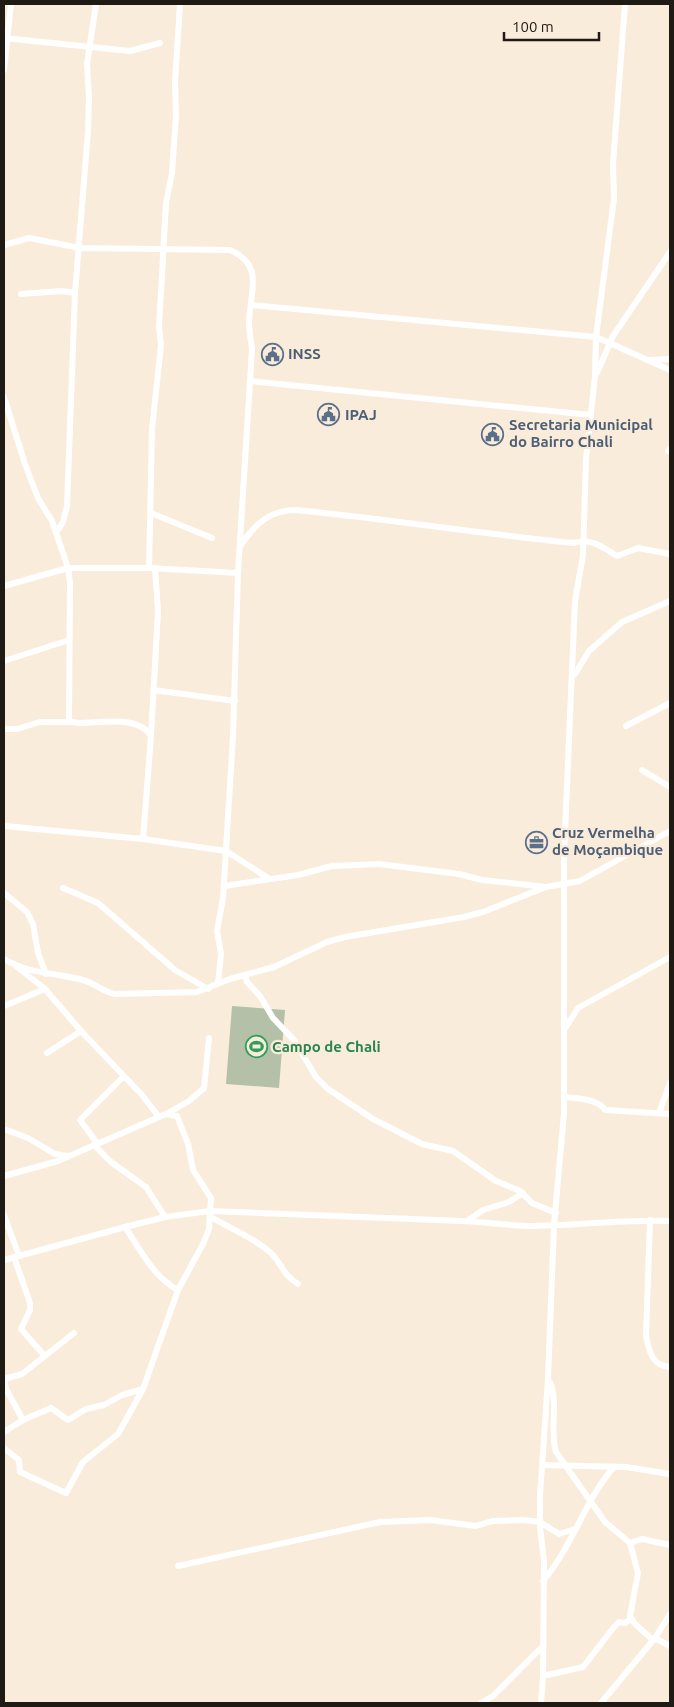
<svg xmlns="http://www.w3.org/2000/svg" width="674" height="1707" font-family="Ubuntu,sans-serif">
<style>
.green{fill:#b4c0a7}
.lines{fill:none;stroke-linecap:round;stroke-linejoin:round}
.minor{stroke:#fff;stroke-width:6}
.labels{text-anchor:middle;stroke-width:4.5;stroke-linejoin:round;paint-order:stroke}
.service-label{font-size:15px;font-weight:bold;fill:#4e5e75;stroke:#faecda;text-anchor:start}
.leisure-label{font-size:15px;font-weight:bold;fill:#27864d;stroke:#faecda;text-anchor:start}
</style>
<rect width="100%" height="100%" fill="#faecda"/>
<path class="green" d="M232,1006L285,1010L279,1088L226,1084Z"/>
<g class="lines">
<g class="minor">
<path d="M4,38L130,51L160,43"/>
<path d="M4,70L11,4"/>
<path d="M4,245L29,238L80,248L230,250C265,265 250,292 249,322C249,331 251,340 252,349L238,573L149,568H68L4,586"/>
<path d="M21,294L62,291L75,293"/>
<path d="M251,305L596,337L670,370"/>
<path d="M650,360L670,359"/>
<path d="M597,373L613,336L670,252"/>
<path d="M250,381L591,415"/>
<path d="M4,397L25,464L38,498L52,521L68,568L70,583L69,720L72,722L80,723C100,723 139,715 151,736L143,839"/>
<path d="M668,451L670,449"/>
<path d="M151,513L212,538"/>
<path d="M56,533L63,522L67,506L75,293L88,131L89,97L87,64L96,4"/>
<path d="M241,545C255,524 270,510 296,510C389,519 481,534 574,543C592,538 602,547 617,556L638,548L670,554"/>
<path d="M149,568L152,429L161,345L159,327L166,203L172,173L176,115L175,82L180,4"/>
<path d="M4,661L69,640"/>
<path d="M575,674L589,651L622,622L670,601"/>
<path d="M153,690L235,701"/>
<path d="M626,726L670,703"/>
<path d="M4,729H17L40,722H72"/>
<path d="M151,736L158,611L155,568"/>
<path d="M642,770L670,787"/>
<path d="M4,826L143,839L226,851L268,878"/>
<path d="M224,886L298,875L332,866L379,864L459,874L482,880L546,887L580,881L670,831"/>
<path d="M63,888L98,903L175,970L208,989"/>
<path d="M4,893L27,912L33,924L38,953L46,974"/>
<path d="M4,959C29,974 56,973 83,980C95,983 103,992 115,994L197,992L230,979L274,967L327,942L345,937L464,917L483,912L546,887"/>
<path d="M245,975L247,982L260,996L273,1018L294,1040L316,1077L328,1089L373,1119L422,1144L453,1151L496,1181L520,1191L532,1203L556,1213"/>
<path d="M218,983L221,954L217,931L223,898L233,736L238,573"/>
<path d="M4,1006L45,989"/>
<path d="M566,1027L578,1008L670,957"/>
<path d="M47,1053L81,1031"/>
<path d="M564,1097C577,1098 598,1099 605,1110L670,1114"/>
<path d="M659,1113L670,1083"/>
<path d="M166,1114L189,1101L204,1088L209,1038"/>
<path d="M4,1129L28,1138L55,1154L67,1156"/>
<path d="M97,1143L80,1120L124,1076"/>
<path d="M94,1145L111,1162L146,1187L165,1217"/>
<path d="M4,1176L58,1161L159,1117"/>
<path d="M4,1215L19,1256"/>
<path d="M211,1217C231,1229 253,1237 271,1253C282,1264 283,1275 298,1284"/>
<path d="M650,1220L646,1336C649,1351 652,1366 670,1367"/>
<path d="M467,1221L483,1210L509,1202L523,1193"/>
<path d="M125,1227C140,1249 154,1278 178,1290"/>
<path d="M14,1257L30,1303V1310L21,1329L44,1355"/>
<path d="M4,1260L125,1227L165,1217L210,1211L462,1221C484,1222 505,1225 527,1226C575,1226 622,1219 670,1221"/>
<path d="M4,1379L22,1374L74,1333"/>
<path d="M4,1379L6,1389L23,1420"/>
<path d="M550,1382C559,1404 549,1429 556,1452L605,1522L630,1543L638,1573L630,1616L635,1624L653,1640"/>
<path d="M4,1432L23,1420L51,1408L68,1420L86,1409L104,1405L122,1395L143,1389"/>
<path d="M4,1448L19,1460L20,1472L66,1493L83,1462L118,1434L143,1389L178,1290L203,1244L209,1229L211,1198L193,1170L188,1144L177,1116L166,1114L159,1117L142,1095L81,1031L45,989L16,966"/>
<path d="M542,1465L626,1467L670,1474"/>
<path d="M630,1543L642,1539L670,1545"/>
<path d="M178,1566L380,1522L430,1520L476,1526L492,1521L523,1520L540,1522L559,1534L575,1529"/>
<path d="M543,1581C572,1547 584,1502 613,1468"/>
<path d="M655,1638L670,1646"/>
<path d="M543,1676L583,1667L614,1627L619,1622L625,1623L631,1619"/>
<path d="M481,1703L493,1696L543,1646"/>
<path d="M541,1703L543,1676L544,1561L540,1527V1495L548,1379L554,1225L564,1113V855L575,601L583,555L586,459L595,376L596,337L614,198L613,164L625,4"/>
<path d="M601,1703L655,1638L670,1614"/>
</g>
</g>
<defs>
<symbol id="civic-ring" viewBox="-11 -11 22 22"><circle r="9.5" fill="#faecda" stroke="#5c6f8a" stroke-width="1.5"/><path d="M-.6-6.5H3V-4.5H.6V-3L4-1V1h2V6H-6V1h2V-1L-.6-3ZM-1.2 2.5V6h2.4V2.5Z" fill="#5c6f8a"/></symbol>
<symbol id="office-ring" viewBox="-11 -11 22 22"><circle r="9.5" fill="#faecda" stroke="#5c6f8a" stroke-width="1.5"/><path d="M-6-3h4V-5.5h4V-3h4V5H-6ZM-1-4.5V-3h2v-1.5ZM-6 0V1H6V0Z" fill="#5c6f8a"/></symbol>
<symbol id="stadium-ring" viewBox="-11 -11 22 22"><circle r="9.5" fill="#faecda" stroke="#2e9e5b" stroke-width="1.5"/><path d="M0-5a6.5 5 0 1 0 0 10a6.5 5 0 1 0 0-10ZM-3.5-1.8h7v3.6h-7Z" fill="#2e9e5b"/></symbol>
</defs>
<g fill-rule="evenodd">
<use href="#civic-ring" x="260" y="342" width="25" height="25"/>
<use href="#civic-ring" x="316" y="402" width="25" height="25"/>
<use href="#civic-ring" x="480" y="422" width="25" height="25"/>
<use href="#office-ring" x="524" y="830" width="25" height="25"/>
<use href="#stadium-ring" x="244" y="1034" width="25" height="25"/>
</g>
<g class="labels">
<g class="service-label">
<text x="288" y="359">INSS</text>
<text x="345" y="420">IPAJ</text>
<text x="509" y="430">Secretaria Municipal<tspan x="509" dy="17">do Bairro Chali</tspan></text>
<text x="552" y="838">Cruz Vermelha<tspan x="552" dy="17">de Moçambique</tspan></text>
</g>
<g class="leisure-label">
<text x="272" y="1052">Campo de Chali</text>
</g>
</g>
<rect width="674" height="1707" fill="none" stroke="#1f1a14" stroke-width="10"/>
<path d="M504 32v8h95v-8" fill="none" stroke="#1f1a14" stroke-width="2.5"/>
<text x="512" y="32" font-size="15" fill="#1f1a14" stroke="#faecda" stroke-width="4" paint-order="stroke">100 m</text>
</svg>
